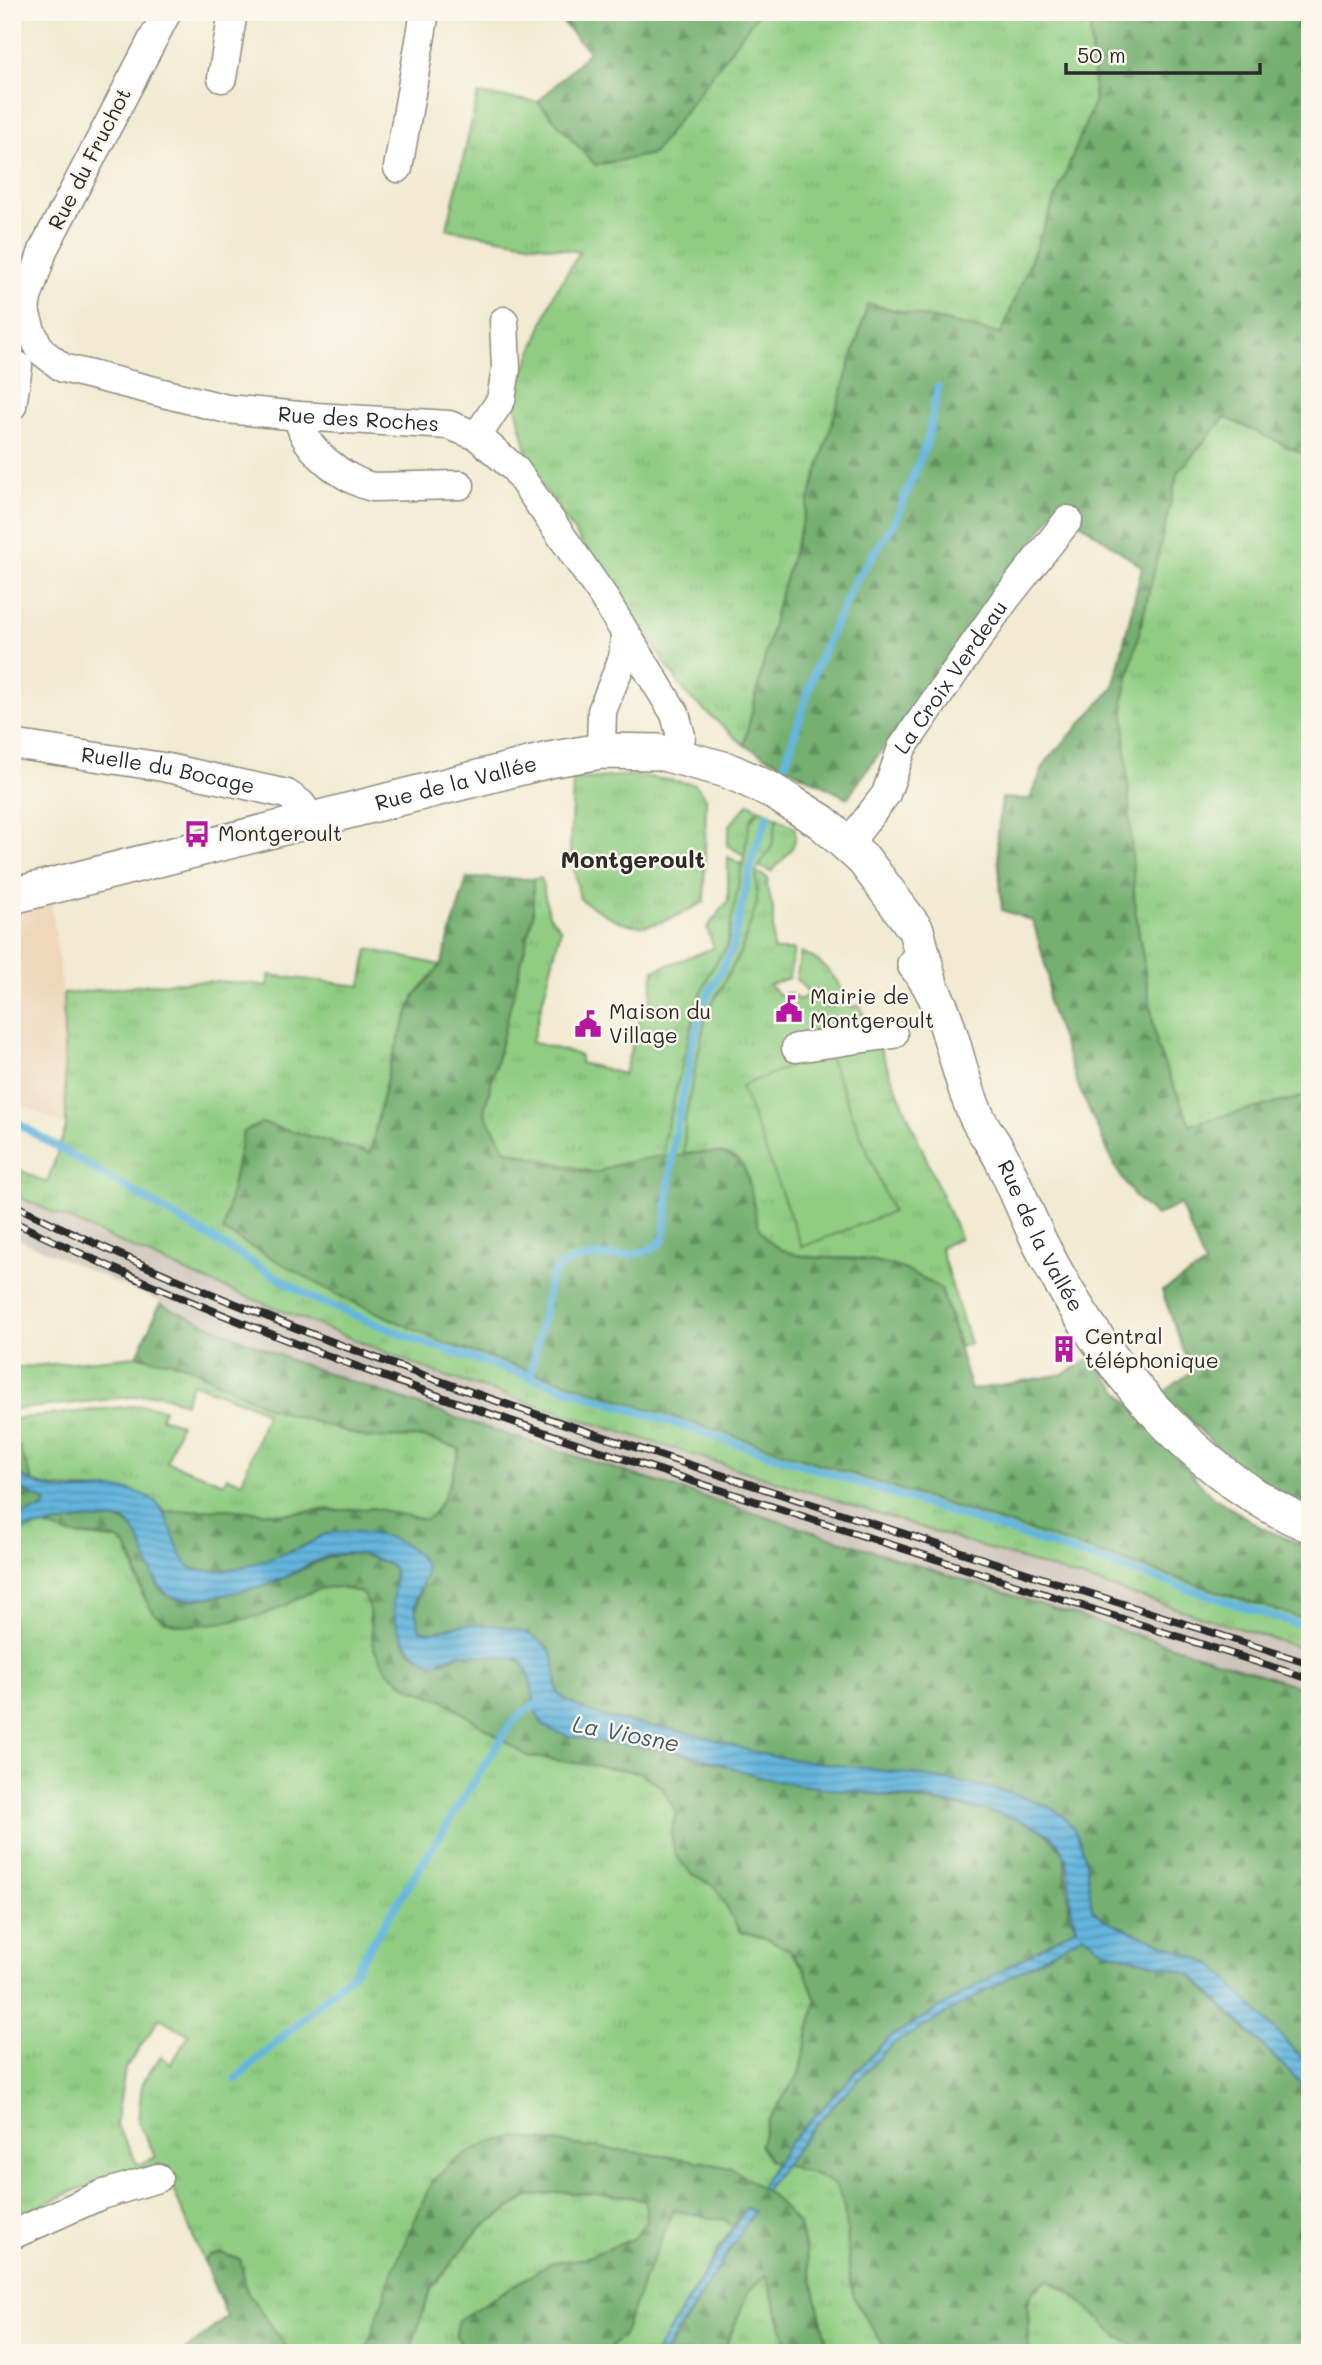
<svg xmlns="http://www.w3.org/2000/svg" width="1322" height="2365" font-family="Mali,sans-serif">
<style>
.built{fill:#eed7bb}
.railway{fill:#ccc2b9}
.grass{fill:url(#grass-tufts);stroke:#5e7c57;stroke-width:2;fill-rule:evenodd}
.forest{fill:url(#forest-firs);stroke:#506e4e;stroke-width:2}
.wetland{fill:url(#wetland-marsh);stroke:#5e7c57;stroke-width:2}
.garden{fill:#90cd83;stroke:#5e7c57;stroke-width:2}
.water{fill:url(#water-rules);stroke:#477084;stroke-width:2}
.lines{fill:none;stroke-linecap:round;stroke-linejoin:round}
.stream{stroke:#63b6de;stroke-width:8}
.minor-casing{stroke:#8e8a7e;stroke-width:31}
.major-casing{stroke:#8e8a7e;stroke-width:38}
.minor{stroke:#fff;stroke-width:28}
.major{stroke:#fff;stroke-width:35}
.rail-casing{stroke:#2b2b2b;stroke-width:8}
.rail{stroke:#fbf7ec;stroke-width:5;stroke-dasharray:16;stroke-linecap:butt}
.labels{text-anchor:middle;stroke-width:5;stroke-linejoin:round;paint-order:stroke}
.street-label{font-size:21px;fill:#2b2b2b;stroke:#fbf7ec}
.poi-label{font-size:21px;fill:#2b2b2b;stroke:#fbf7ec;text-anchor:start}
.water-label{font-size:23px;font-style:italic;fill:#3f5c6a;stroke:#fbf7ec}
.quarter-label{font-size:24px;font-weight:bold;fill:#2b2b2b;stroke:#fbf7ec}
</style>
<defs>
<pattern id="grass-tufts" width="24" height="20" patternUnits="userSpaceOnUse" patternTransform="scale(1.75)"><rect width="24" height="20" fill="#90cd83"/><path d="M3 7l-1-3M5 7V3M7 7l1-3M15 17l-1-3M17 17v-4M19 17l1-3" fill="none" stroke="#7cb071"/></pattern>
<pattern id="forest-firs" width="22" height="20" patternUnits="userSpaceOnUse" patternTransform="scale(1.75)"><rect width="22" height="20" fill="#74b071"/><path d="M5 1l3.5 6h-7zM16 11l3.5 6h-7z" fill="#5f8f5d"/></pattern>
<pattern id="wetland-marsh" width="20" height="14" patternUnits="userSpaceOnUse" patternTransform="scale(1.75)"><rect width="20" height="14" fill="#90cd83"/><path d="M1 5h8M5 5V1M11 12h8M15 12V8" fill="none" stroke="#7cb071"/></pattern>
<pattern id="water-rules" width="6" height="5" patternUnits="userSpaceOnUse" patternTransform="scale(1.75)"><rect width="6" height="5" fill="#63b6de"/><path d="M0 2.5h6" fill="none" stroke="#5294b4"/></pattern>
</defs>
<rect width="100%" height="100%" fill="#fbf7ec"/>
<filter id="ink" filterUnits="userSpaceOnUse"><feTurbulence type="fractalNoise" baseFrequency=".0143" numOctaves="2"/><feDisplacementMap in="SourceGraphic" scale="14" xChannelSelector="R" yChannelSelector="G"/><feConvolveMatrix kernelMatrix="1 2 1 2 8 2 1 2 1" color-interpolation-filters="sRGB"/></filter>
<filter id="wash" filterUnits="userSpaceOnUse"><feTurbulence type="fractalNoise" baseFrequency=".00686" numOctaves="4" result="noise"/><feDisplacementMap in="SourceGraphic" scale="28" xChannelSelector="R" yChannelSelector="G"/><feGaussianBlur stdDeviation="1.57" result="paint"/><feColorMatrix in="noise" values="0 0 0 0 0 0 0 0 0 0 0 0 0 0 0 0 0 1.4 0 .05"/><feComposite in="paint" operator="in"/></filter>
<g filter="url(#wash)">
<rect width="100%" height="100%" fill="#f2ead2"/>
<path class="built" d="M51,901L63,994L66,1127L12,1100V911Z"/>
<path class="railway" d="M12,1194L193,1275L442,1375L1310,1651V1690L468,1422L293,1361L12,1236Z"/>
<g class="grass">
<path d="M759,12H1089L1095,100L1001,335L868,304L778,603L744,745L688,696L532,471L514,398L555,292L580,252L447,229L478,94L538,102L596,165L653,154Z"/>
<path d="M1225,417L1310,457V1095L1190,1125L1157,1047L1135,908L1123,699L1178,472Z"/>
<path d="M635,775L695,784L706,798L704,902C647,932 636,936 580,899L570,849L573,780Z"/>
<path d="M749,803L760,809L753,815L745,856L727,845L730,825Z"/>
<path d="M777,817L795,828C798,851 784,856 771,872L759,866L772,846Z"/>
<path d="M728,857L743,865L727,946L710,972L694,1017L664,1139V1157L613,1166L596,1173L506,1150L484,1112L533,915V879L541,878L549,915L561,929L532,1042L580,1055V1063L624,1074L640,1017L650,1002L654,970L714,948L707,928L728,901Z"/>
<path d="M756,872L768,878L767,887L773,908V950H794L789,978L769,985L779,995L790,993L799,1000L810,994L796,979L801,952C828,962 839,983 852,1008L860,1005L872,1032L794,1034L786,1039L791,1048L876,1040L960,1238L940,1247L970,1344L960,1347L941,1289C919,1280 894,1264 870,1260C834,1253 776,1269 756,1225C749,1210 749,1184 744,1167L684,1155L685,1119L706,1015L741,951L757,903Z"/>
<path d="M368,949L441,965L415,995L390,1064L370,1153L262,1123L444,1343L1310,1621V1651L442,1375L193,1275L12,1194V1166L47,1183L66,1127L63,994C131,986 200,975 268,986L269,975L361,986Z"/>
<path d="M137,1356L183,1364L272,1409L368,1438L422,1437L460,1449C452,1474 447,1502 427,1520L327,1509L284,1514L225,1509L165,1512C131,1475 77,1499 33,1482L19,1446L12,1439V1419L142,1405L164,1409L161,1418L180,1424L167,1462L224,1483L227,1477L242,1482L266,1414L254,1406L192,1383L185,1403L157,1394L12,1410V1368Z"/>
<path d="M43,1525L67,1534L118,1540L127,1548L143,1596L153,1611L300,1596L327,1586L361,1592L369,1604V1621L410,1688L445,1701L527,1756L639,1772L661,1787L677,1812L671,1834L692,1874L716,1888L740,1932L768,1939L789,1950L804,1968L816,2001L799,2074L767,2122L760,2147L770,2161L776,2163L760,2187L731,2168L686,2159L515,2137L370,2339L365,2353H291L247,2292L240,2259L208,2256L204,2262L172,2187L155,2167L76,2190L12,2219V1532ZM160,2018L189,2035L171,2064L161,2056L142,2083L138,2122L156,2157L138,2165L116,2124L125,2069Z"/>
<path d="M783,2165C798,2169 816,2173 830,2182C855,2198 843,2267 854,2297C861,2316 879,2333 887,2353H829L799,2225L765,2190Z"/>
<path d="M561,2192L631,2196L645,2201L647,2221L633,2239L585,2258L551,2263L458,2320L456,2336L466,2353H409L431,2289L479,2229L530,2196Z"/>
<path d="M674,2209L727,2221L733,2226L655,2353H605L610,2350Z"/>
<path d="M766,2276L790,2353H723L749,2289Z"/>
<path d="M1048,2280C1085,2298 1110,2332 1145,2353H1026C1037,2323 1013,2297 1048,2280Z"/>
</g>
<g class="forest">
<path d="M553,12H759L653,154L595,165L538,102L589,52Z"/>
<path d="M1089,12H1310V457L1225,417L1178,472L1123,699L1135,908L1157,1047L1190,1124L1310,1095V1509L1243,1474L1163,1393L1191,1372L1162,1291L1205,1265L1180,1204L1156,1216L1135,1197L1116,1169L1080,1090L1048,1002V975L1033,921L1002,910L997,839L1002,798L1030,799L1045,763L1113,688L1142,567L1058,507L847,798L744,745L778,603L868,304L1001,334L1095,100Z"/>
<path d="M467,878L533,879V915L484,1112L506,1150C534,1157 565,1170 593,1173C600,1173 606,1168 613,1166C641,1158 695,1149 724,1154C763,1161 743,1221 770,1242C800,1266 839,1254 873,1261C899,1265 919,1275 941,1289L971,1390L1064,1374L1091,1359L1209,1494L1264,1529L1310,1548V1621L444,1343L340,1296L223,1231L243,1132L262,1123L370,1153L390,1064L415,995L441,965Z"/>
<path d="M160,1304L293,1361L468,1422L1310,1690V2066L1213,1965L1105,1920L1092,1909C1087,1876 1086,1846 1065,1819C1037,1782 824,1766 771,1756C739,1750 710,1736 678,1731C638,1723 591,1721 558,1694C555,1682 557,1661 550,1651C533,1628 484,1623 457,1626C444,1628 434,1635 420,1630C410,1602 425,1591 425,1565L324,1535C292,1554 226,1578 190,1569L180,1556L165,1512L225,1509L284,1514L373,1508L427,1520C447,1502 452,1474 460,1449L422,1437L368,1438L272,1409L183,1364L137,1356Z"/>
<path d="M12,1439L19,1446L33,1482L12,1473Z"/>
<path d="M12,1485L45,1501L46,1505L42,1509L12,1518Z"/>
<path d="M108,1517C162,1526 137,1587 174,1598C189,1603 206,1597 221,1594C240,1590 261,1588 279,1580C327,1561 340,1539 393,1567C400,1593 388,1620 406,1645C414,1656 430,1665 444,1661C451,1660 456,1654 463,1653C503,1651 536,1652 533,1701L681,1753L780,1781L1000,1812L1037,1825L1064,1852L1070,1916L1076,1927L887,2039L789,2143L776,2163L770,2161L760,2146L767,2122L799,2074L816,2001L804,1968L789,1950L768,1939L740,1932L716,1888L692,1874L675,1855L671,1834L676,1812L661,1786L639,1772L527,1756L445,1701L410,1688L388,1672L374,1649L368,1604L361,1592C313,1578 306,1599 265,1614C245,1620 194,1628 174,1624C132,1614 145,1561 121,1542C109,1533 83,1537 68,1534C60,1532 51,1528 43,1525Z"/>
<path d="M1083,1935L1104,1950L1188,1973L1310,2092V2353H1145L1119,2337L1067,2289L1048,2280C1012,2297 1037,2323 1026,2353H887C879,2333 861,2316 854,2297C843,2267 855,2199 830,2182C816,2173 798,2169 783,2165L811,2130L890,2046Z"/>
<path d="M515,2137L686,2159L731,2168L773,2196L799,2225L829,2353H790L766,2276L749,2290L723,2353H666L753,2213L746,2208L733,2226L726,2221L674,2210L645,2277L624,2334L605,2353H466L456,2336L458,2320L551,2263L585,2258L633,2239L647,2221L645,2201L631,2196L561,2192L530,2196L514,2205L479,2229L431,2289L409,2353H365L393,2270L432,2181L454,2161L487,2143Z"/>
<path d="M221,2253L240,2259L247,2292L291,2353H182L227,2317L204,2262L208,2256Z"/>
</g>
<path class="wetland" d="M760,809L777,817L772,846L756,872L757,903L741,951L706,1015L685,1119L684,1155L664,1157V1139L697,1003L710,972L727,946L750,822Z"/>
<path class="garden" d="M827,1052L892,1212L802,1247L741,1086Z"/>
<g class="water">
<path d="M12,1473C30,1481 48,1490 67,1491C97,1492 123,1482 150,1498C176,1512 173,1566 197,1570C228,1575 270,1559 300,1548C308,1545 315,1539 323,1535C350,1525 412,1535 424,1564C430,1576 419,1587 416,1599C414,1609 417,1620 420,1630C434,1635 444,1628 457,1626C486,1622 531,1626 550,1651C557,1661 555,1682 558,1694C591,1721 638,1723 679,1731C710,1736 740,1750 771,1756C833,1767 1027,1779 1066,1819C1089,1843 1087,1878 1092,1909L1105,1920L1213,1965L1310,2066V2092L1189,1973L1104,1950L1083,1935L890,2046L811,2130L765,2190L760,2187L789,2143L887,2039L1076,1927C1065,1901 1076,1864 1057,1842C1019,1798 843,1794 781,1782C745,1775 711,1757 674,1751C646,1747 564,1741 545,1726C529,1714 538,1681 520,1659L460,1653L433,1664C407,1652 393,1629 393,1601C393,1588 397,1580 393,1567C373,1556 356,1550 332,1555C314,1559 296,1573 279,1580C260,1588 186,1606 170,1596C145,1581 150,1542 125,1520H81L12,1532V1518L42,1509L46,1505L45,1501L12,1485Z"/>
<path d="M746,2208L754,2212L664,2353H655Z"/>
</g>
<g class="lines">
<g class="stream">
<path d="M785,764L817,665L853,585L896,520L927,442L938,387"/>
<path d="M12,1120L314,1299L419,1341L1310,1628"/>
<path d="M530,1377L551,1277C577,1239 635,1272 664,1239L674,1141L693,1043L704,1003L732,949L754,853L768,815"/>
<path d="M236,2079L353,1973L512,1722L526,1710L543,1702"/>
</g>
</g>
</g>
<g filter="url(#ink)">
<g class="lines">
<defs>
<g id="minor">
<path id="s1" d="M167,12L44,248L27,298L25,311L31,331L41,351L63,368L227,409L299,416L449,425L477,436L515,469L601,593L675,714L681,736L679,755"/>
<path d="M222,78L233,12"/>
<path d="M398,168L425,12"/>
<path d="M12,406L18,366"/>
<path d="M299,416C300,447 345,481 373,487L460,485"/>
<path d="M477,436L501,400L506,369L504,321"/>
<path id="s2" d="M12,744L163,767L287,794L301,804L312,819"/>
<path d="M601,751L602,711L623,658L625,636"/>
<path id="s3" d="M849,843L886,794L902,748L1004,601L1068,520"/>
<path d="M796,1048L893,1034"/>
<path d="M12,2235L101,2195L158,2178"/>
</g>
<g id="major">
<path id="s4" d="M12,896L549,760L601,751L659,752L727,770L769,789L822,822L864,860L916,930L929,980"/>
<path id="s5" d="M915,964C952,1008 953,1064 976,1115C983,1131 995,1144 1003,1161C1016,1188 1027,1216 1040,1243C1097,1356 1192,1475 1310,1525"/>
</g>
</defs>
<use href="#minor" class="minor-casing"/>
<use href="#major" class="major-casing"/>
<use href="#minor" class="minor"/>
<use href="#major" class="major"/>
<defs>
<g id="rail">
<path d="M12,1204C249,1321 498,1404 749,1484C936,1544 1123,1604 1310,1664"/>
<path d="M12,1221C245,1335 490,1416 736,1495C927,1556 1119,1618 1310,1679"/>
</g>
</defs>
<use href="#rail" class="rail-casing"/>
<use href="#rail" class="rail"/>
</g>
</g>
<defs>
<symbol id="bus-bare" viewBox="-9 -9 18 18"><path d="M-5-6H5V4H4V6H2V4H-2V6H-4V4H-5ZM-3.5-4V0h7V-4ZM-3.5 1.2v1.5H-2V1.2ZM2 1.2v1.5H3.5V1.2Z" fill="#b5179e" stroke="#fbf7ec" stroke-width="2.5" paint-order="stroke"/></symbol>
<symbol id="civic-bare" viewBox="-9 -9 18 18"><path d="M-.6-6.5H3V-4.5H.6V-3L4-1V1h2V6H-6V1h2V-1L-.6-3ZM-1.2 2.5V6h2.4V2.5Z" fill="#b5179e" stroke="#fbf7ec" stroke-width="2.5" paint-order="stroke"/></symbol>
<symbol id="building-bare" viewBox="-9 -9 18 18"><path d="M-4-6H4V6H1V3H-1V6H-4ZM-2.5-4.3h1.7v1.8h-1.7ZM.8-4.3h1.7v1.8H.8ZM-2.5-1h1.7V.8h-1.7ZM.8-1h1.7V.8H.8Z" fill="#b5179e" stroke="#fbf7ec" stroke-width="2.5" paint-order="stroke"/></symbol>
</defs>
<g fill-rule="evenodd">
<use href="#bus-bare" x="178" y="815" width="38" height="38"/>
<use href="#civic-bare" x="770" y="990" width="38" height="38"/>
<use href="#civic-bare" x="569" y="1005" width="38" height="38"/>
<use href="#building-bare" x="1045" y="1330" width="38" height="38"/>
</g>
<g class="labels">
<g class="street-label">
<text transform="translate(90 159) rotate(-63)" y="7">Rue du Fruchot</text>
<text dy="7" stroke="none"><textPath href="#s1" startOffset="704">Rue des Roches</textPath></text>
<text dy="7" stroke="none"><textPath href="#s3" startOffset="196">La Croix Verdeau</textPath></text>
<text dy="7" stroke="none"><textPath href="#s2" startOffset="158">Ruelle du Bocage</textPath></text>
<text dy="7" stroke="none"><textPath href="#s4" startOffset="458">Rue de la Vallée</textPath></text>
<text dy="7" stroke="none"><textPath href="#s5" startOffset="301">Rue de la Vallée</textPath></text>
</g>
<g class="poi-label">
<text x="218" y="841">Montgeroult</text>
<text x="810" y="1004">Mairie de<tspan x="810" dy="24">Montgeroult</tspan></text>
<text x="609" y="1019">Maison du<tspan x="609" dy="24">Village</tspan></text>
<text x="1085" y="1344">Central<tspan x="1085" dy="24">téléphonique</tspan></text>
</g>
<g class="water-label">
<text transform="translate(626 1734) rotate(11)" y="8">La Viosne</text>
</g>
<g class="quarter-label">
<text x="633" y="868">Montgeroult</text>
</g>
</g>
<rect width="1322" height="2365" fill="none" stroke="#fbf7ec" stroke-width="42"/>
<path d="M1066 63v10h194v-10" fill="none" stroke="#2b2b2b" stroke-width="3.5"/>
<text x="1077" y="63" font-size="21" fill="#2b2b2b" stroke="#fbf7ec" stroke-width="5" paint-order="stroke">50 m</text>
</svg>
